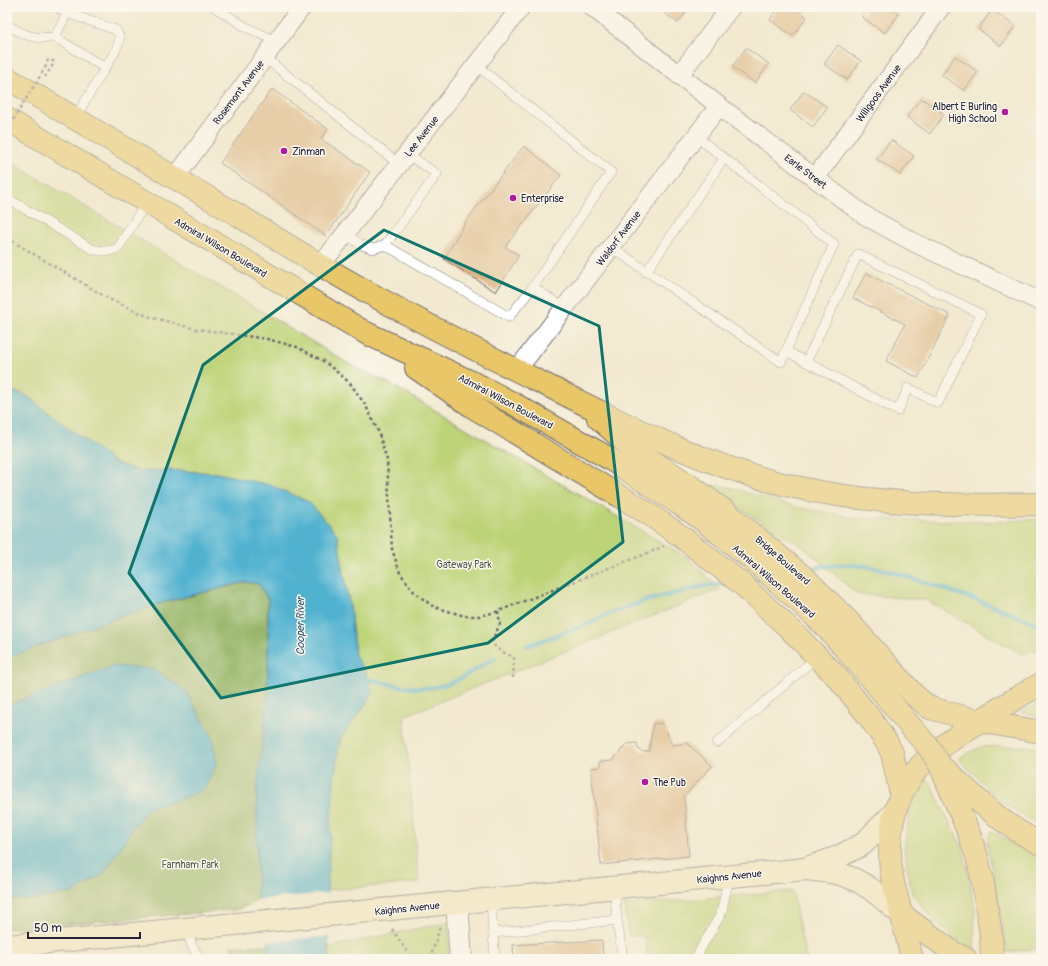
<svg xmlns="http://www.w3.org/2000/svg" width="1048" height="966" font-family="Pangolin,sans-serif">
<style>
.green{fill:#bdd377;stroke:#707a59}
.forest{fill:#96b568;stroke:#5c6c52}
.water{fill:#51b2d0;stroke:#3a6a86}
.pier{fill:#f2e9d0}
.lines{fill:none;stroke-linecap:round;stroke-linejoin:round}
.stream{stroke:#51b2d0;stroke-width:4.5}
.building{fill:#dbad79}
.service-casing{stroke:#6b686f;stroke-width:10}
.minor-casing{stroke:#6b686f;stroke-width:20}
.tertiary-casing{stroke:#6b686f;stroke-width:24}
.secondary-casing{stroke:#6b686f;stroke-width:24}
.trunk-casing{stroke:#6b686f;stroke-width:24}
.path{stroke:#6b686f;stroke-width:2.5;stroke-dasharray:3 3;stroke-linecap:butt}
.service{stroke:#fff;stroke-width:9}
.minor{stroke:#fff;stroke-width:18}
.tertiary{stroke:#fff;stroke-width:22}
.secondary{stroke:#f6e9c3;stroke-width:22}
.trunk{stroke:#e9c769;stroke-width:22}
.trunk-bridge-casing{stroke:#6b686f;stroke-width:24;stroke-linecap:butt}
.path-bridge{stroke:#6b686f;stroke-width:2.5;stroke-dasharray:3 3;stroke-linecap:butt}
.trunk-bridge{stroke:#e9c769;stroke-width:22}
.marked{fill:none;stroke:#0f766e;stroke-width:3;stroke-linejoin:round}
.poi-dot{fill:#b5179e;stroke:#fbf7ec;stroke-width:1.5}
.labels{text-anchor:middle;stroke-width:3;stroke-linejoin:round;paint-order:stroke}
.street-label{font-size:10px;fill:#22223b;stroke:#fbf7ec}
.poi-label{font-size:10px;fill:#22223b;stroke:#fbf7ec;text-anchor:start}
.park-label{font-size:10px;fill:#50574d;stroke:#fbf7ec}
.water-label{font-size:11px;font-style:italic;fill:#355c77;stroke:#fbf7ec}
</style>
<rect width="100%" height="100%" fill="#fbf7ec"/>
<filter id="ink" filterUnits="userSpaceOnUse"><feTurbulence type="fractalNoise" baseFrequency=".025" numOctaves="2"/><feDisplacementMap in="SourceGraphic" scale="8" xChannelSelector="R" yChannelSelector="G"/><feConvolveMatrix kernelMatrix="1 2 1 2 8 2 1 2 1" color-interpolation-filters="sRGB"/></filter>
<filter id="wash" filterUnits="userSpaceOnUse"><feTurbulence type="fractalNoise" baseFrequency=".012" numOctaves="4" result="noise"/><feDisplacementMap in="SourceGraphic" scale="16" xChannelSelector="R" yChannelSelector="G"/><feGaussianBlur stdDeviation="0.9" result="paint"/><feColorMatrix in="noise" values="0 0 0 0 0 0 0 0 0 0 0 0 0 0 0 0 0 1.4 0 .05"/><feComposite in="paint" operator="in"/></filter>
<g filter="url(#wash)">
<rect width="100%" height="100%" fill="#f2e9d0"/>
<g class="green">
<path d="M7,160L356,368L390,384L688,558L720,589L404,716L419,883L327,890L330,835L334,781L340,739L359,714L373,693L367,675L355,656L350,608L337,534L217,473L167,470L140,471L115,463L24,394L7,390Z"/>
<path d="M711,485L729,487L795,507L855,518L984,522L1041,519V648L1022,654L926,600L857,594L802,546L717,495Z"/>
<path d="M1041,702V717L1021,712Z"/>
<path d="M1026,746L1041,749V826L1000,801L958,758L981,747Z"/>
<path d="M928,779L963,849L975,909L974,952L938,925L912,894L904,849L910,807Z"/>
<path d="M991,831L1041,857V948L1007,952L987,843Z"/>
<path d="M792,891L806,958L808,959H648L645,937L628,935L624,905Z"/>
<path d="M449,922L450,959H329V947Z"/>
<path d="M230,954L231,959H169Z"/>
</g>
<g class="forest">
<path d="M247,582L259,584L268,599V694L257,790V899L249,905L235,910L7,929V899L28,900L73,893L104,873L133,828L149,807L176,801L14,703L7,709V658L121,616L165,602Z"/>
<path d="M269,945L265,959H233L231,946Z"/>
</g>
<g class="water">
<path d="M7,390L24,394L115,463L140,471L167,470L217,473L270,485L309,502L337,534L350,608L355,656L367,675L373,694L340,739L334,781L330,835L327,890L329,959H265L269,945L263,916L257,899V790L268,694V599L259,584L247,582L237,584L165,602L121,616L7,658Z"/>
<path d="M114,666L154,669L186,691L212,736L217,763L204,789L176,801L149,807L133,828L104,873L73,893L28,900L7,899V709L14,703L56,687Z"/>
</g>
<path class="pier" d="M329,893L331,936L266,942L261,916L255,900Z"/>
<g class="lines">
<g class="stream">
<path d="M805,570C820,567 836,564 851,565C877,566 903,575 927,583C966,596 1004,609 1041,626"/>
<path d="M746,580L763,577"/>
<path d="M527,646L585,625L611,613L645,601L704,586L729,583"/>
<path d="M364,678C393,685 426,695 455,681C469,675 481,665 495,658"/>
</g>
</g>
<g id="blocks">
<g class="building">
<path d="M656,7H690L678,23Z"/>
<path d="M779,7H793L807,17L793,36L770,20Z"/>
<path d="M869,7H889L899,14L885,33L862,17Z"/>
<path d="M992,10L1015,26L1001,46L978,29Z"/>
<path d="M838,45L861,61L847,80L824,64Z"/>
<path d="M746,48L769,64L755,83L732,67Z"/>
<path d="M955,56L978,72L964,91L942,75Z"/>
<path d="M272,89L328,129L321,139L370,172L326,236L220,163Z"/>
<path d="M804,91L827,107L813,127L790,110Z"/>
<path d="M921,98L944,114L930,134L907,117Z"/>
<path d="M891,140L914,156L900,175L877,159Z"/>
<path d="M524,146L561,175L505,247L519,255L496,292L444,259L466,221Z"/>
<path d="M866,273L950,315L918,378L886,361L905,324L853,298Z"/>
<path d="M663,723L672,745L687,743L712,766L684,796L689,856L601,865L591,768L600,767V761L613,760L626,744L637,743V748L643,752L649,751L653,724Z"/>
<path d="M602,940L603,959H514L513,945Z"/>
</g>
</g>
</g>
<g filter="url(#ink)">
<use href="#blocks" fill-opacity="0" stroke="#6b686f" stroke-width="1"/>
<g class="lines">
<defs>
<g id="service">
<path d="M57,7L67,13L116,30L120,38L116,50L75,118"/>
<path d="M214,7L246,27L276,41"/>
<path d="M7,25C27,36 31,39 55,37L67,13"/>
<path d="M55,37L105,68"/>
<path d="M264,57L399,164"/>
<path d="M476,65L611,172L533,287"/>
<path d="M407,154L437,174L385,245L509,317L533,287L564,308"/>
<path d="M7,198L92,249C101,252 109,252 118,248L146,203"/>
<path d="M345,233L360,244L373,249L385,245"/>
<path d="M611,247L781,362L834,244L696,136"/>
<path d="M646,272L724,158"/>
<path d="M786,351L898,411L908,388L938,403L981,314L858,254L806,362"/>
<path d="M717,743L817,657"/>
<path d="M614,887L617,920"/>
<path d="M491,899L493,933"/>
<path d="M187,929L192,946L200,959"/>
<path d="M495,959L493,933L617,920L623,959"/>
<path d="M696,959L701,948L721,914L729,876"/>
</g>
<g id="minor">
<path d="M592,7L719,106L864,215L915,243L1041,302"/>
<path d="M679,75L731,7"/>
<path d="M175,178L302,7"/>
<path d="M815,178L941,7"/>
<path d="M321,265L521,7"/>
<path d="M517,370L719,106"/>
</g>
<path id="tertiary" d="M457,903L461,959"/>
<g id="secondary">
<path d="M807,868L838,857L863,844L894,813"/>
<path d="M7,946L806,869C818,871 831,871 843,875C866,882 883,899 901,914"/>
</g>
<g id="trunk">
<path d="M7,78C86,125 164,172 243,218C285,244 327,270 371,294C426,325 482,353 538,381C619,421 703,466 791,486C871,505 959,506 1041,504"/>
<path d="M7,119L366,333L484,388L514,404L610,459L678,503L700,518L754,561L804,606L826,627L865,671L906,721"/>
<path d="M416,368L473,407L649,514L682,537L743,585L791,630L838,678L870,718L887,743L892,753L901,794"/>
<path d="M598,418L632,448L692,487L726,512L806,579L848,621L914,695L930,708L979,721L1041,732"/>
<path d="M940,765L968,831L977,857L982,878L991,934L992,959"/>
<path d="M947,771C976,799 1004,826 1041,844"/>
<path d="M901,914L954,953L966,959"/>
<path d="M912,959C908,941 904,923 899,906C897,896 893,886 892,876C885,832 895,788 929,757C942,746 957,736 971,727C994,711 1017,697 1041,684"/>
</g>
</defs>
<use href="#service" class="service-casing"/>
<use href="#minor" class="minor-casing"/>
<use href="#tertiary" class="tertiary-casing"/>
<use href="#secondary" class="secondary-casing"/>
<use href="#trunk" class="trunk-casing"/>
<g class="path">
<path d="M45,68L48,60L53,61L54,63L45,77"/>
<path d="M7,238L111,300L147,316L196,329L267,339L297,347L325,362L350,383L366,406L378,431L387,460L392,549L400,573L415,593L434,607L465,616H479L496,612L653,551L664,546"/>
<path d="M498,611L500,624L492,641C496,651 505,653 514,657L513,680"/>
<path d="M392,929L412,959"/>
<path d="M430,959L440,927"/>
</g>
<use href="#service" class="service"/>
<use href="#minor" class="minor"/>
<use href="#tertiary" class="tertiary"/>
<use href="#secondary" class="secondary"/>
<use href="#trunk" class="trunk"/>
<defs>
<path id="trunk-bridge" d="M906,721L930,749L940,765"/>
</defs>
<use href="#trunk-bridge" class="trunk-bridge-casing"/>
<path class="path-bridge" d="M7,130L45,68"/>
<use href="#trunk-bridge" class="trunk-bridge"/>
</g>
</g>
<path d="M0 0H1048V966H0ZM384,230L599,326L623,542L488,643L221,698L129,573L203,365Z" fill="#f2e9d0" fill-opacity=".55" fill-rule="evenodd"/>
<path class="marked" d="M384,230L599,326L623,542L488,643L221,698L129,573L203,365Z"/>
<g class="poi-dot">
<circle cx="1005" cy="112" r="4"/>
<circle cx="284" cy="151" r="4"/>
<circle cx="513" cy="198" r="4"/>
<circle cx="645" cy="782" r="4"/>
</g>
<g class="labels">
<g class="street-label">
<text transform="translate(238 92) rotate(-53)" y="4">Rosemont Avenue</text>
<text transform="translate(878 93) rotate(-54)" y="4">Willgoos Avenue</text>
<text transform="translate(421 136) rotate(-52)" y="4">Lee Avenue</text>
<text transform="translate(806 171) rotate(37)" y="4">Earle Street</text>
<text transform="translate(618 238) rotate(-53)" y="4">Waldorf Avenue</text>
<text transform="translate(221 247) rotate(31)" y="4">Admiral Wilson Boulevard</text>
<text transform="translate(506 401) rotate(28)" y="4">Admiral Wilson Boulevard</text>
<text transform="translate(783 560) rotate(41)" y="4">Bridge Boulevard</text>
<text transform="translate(774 581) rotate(41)" y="4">Admiral Wilson Boulevard</text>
<text transform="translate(729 876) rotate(-6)" y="4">Kaighns Avenue</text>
<text transform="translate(407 908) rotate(-6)" y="4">Kaighns Avenue</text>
</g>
<g class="poi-label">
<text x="997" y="110" text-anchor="end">Albert E Burling<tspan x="997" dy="12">High School</tspan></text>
<text x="292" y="155">Zinman</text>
<text x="521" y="202">Enterprise</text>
<text x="653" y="786">The Pub</text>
</g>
<g class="park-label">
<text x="464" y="568">Gateway Park</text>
<text x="190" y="868">Farnham Park</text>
</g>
<g class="water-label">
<text transform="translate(300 626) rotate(-90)" y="4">Cooper River</text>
</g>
</g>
<rect width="1048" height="966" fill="none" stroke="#fbf7ec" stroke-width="24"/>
<path d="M28 932v6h112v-6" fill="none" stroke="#22223b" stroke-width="2"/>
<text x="34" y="932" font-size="12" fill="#22223b" stroke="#fbf7ec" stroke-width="3" paint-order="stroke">50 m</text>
</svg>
